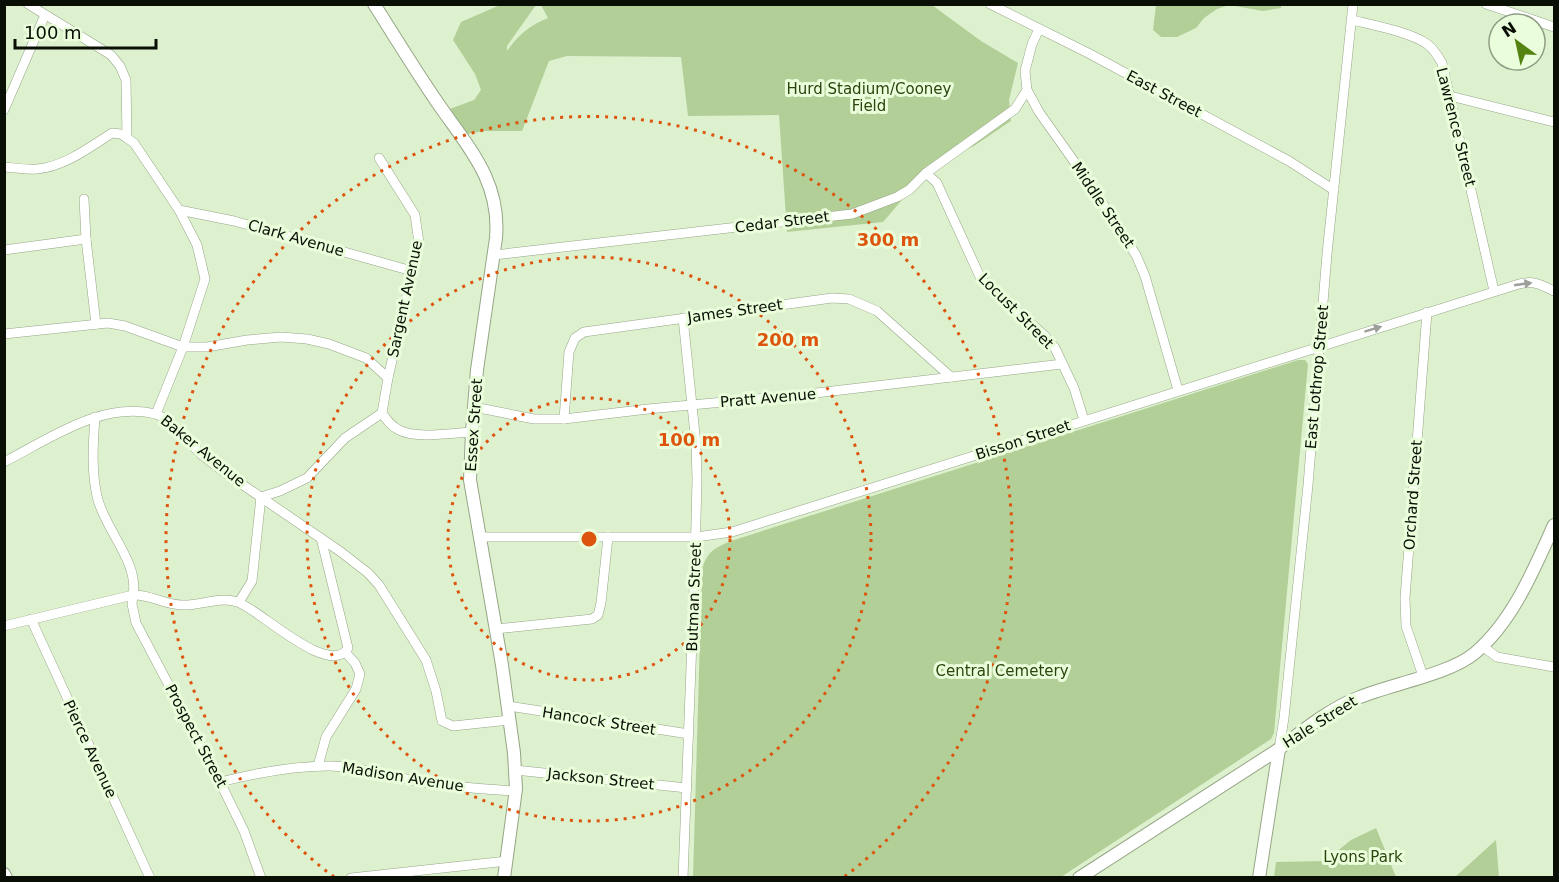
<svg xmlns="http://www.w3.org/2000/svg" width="1559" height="882" font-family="'DejaVu Sans',sans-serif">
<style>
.green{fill:#b2cf98}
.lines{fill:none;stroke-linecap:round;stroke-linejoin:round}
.minor-casing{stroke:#95a686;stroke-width:10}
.secondary-casing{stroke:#95a686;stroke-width:14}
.minor{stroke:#fff;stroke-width:9}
.secondary{stroke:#fff;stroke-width:12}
.oneway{fill:#9d9f9b}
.ring{fill:none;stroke:#dd550c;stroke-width:3;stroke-dasharray:3 6}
.labels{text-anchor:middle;stroke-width:6;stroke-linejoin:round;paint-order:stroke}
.park-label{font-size:15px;fill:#2c440d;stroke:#ebfedc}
.street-label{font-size:15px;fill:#090f05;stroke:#ebfedc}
.centre{fill:#dd550c;stroke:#ebfedc;stroke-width:3}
.ring-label{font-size:18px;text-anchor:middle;font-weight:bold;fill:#dd550c;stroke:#ebfedc;stroke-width:6;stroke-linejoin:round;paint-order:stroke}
</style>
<rect width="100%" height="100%" fill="#def1cf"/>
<g class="green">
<path d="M500,5H536L507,46V51C518,35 530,25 548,18L541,5H932L981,41L1018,63L1009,100L1011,121L974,146L932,165L883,222L787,232L779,115L688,116L681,57L567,56L549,61L522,131H484L461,135L447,110L474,100L481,90L475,74L453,40L461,22Z"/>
<path d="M1156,5V4L1281,5V8L1263,11L1229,5L1217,9L1204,18L1196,28L1177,37H1161L1153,30Z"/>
<path d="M1298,360H1305L1308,364L1274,733L1271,739L1061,877H693L702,569C707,552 714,548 731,541Z"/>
<path d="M1376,828L1396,877H1274L1276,862L1325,861L1351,840Z"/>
<path d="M1496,840L1499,877H1455Z"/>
</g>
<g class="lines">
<defs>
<g id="minor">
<path d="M28,4L111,55L120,66L126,80L127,138L134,143L179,210L197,245L205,279L183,347L156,414L166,419L202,455L224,472L341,552L368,573L379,585L426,660L436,691L442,721L453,726L510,720"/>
<path d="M990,4L1090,54L1289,161L1334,190"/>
<path d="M1486,4L1554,27"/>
<path d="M1352,20C1373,25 1410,32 1427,44C1434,49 1438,56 1442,63L1494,291"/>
<path d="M1039,29L1032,44L1025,71L1027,90L1039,112L1088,181L1136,255L1145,276L1178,390"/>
<path d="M1450,96L1554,122"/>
<path d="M4,110L45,15"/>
<path d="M379,158L415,215L419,243L388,378"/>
<path d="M4,167C15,168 27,170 37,169C64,167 90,147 112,133L121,134L127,138"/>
<path d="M926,173L937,183L942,194L981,279L1044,335L1055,348L1074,388L1084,420"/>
<path d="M84,199L86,239L96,324"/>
<path d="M179,210L234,221L412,271"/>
<path d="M4,250L86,239"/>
<path d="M494,255L852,214L897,197L909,190L926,173L1015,109L1027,90"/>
<path d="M683,318L696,444L697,479L695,561L683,878"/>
<path d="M4,334L108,323L125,326L183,347H207L247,340L281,337L307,339L329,344L366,358L388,378L382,413C387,420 391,426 399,430C416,439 452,433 472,432"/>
<path d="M474,407L534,419H564L648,409L799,395L1062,364"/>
<path d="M95,417C93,444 91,474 98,500C107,532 139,563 133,595C150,594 164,605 182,605C200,606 219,596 237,602C257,607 329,679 348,648L321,538"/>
<path d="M564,419L569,352L575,338L584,332L832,298L849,299L877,311L951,377"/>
<path d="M4,462C51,438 102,401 156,414"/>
<path d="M480,537H696L732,532L1519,284C1533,280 1542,285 1554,291"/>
<path d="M239,602L252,581L261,497L280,491L307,478L345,438L382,413"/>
<path d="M31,619L150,878"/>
<path d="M4,626L133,595L132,604L136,623L220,782L244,831L261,878"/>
<path d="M496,629L592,619L598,615L601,603L608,537"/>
<path d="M1482,646L1497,657L1554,667"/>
<path d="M1423,676L1406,626L1405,598L1427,312"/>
<path d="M508,706L689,734"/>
<path d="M1279,749L1284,718L1308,485L1327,254L1353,4"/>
<path d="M318,766L326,737L356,689L360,674L355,663L345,652"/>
<path d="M515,770L687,788"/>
<path d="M220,782C256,773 292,766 329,766C355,766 380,774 406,779C442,786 479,789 516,791"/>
<path d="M351,878L507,861"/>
</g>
<g id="secondary">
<path d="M374,4C395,37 415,70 437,102C467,146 501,180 496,238L477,370L472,432L470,480L502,665L514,753L516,789L504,878"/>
<path d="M4,874L6,878"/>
<path d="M1079,878L1279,749C1302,731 1332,707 1360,697C1392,684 1450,674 1475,653C1513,621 1534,569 1554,525"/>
<path d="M1259,878L1279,749"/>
</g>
</defs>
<use href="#minor" class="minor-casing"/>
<use href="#secondary" class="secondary-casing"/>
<use href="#minor" class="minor"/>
<use href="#secondary" class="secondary"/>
</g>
<defs><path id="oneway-solid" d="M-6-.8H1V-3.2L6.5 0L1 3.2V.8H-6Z" transform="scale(1.5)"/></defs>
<g class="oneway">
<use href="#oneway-solid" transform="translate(1523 284) rotate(-8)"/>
<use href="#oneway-solid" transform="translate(1373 329) rotate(-17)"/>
</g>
<g class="ring">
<circle cx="589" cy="539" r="141"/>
<circle cx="589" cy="539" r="282"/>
<path d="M334 877A423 423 0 1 1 844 877"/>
</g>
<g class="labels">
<g class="park-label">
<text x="869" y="94">Hurd Stadium/Cooney<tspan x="869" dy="17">Field</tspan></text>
<text x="1002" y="676">Central Cemetery</text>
<text x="1363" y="862">Lyons Park</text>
</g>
<g class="street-label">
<text transform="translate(1164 94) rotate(28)" y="5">East Street</text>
<text transform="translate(1456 127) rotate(76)" y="5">Lawrence Street</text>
<text transform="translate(1103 205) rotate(56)" y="5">Middle Street</text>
<text transform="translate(782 222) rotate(-7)" y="5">Cedar Street</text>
<text transform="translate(296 238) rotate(16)" y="5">Clark Avenue</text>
<text transform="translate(405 299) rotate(-78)" y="5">Sargent Avenue</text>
<text transform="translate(735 311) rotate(-8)" y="5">James Street</text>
<text transform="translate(1016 311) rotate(45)" y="5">Locust Street</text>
<text transform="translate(1317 377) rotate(-85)" y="5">East Lothrop Street</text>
<text transform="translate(768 398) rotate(-5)" y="5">Pratt Avenue</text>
<text transform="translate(474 425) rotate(-86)" y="5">Essex Street</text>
<text transform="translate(1023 440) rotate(-18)" y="5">Bisson Street</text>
<text transform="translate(203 451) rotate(39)" y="5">Baker Avenue</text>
<text transform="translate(1413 495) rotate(-86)" y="5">Orchard Street</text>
<text transform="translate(694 597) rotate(-88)" y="5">Butman Street</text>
<text transform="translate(599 721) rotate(9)" y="5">Hancock Street</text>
<text transform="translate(1320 722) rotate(-32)" y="5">Hale Street</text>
<text transform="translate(196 736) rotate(62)" y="5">Prospect Street</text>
<text transform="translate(90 749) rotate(65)" y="5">Pierce Avenue</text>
<text transform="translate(403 777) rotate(9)" y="5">Madison Avenue</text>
<text transform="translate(601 779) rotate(6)" y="5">Jackson Street</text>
</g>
</g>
<circle cx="589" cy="539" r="9" class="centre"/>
<g class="ring-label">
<text x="888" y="246">300 m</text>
<text x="788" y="346">200 m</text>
<text x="689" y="446">100 m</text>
</g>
<rect width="1559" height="882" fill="none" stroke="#090f05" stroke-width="12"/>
<g transform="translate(1517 42) rotate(327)"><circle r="28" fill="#ebfedc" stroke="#919e86" stroke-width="1.5"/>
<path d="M0-4.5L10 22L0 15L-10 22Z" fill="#548312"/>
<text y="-9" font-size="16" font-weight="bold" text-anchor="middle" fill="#090f05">N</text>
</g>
<path d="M15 39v9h141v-9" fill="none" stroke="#090f05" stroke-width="3"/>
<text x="24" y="39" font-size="18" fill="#090f05" stroke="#ebfedc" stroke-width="4.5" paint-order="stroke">100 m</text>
</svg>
